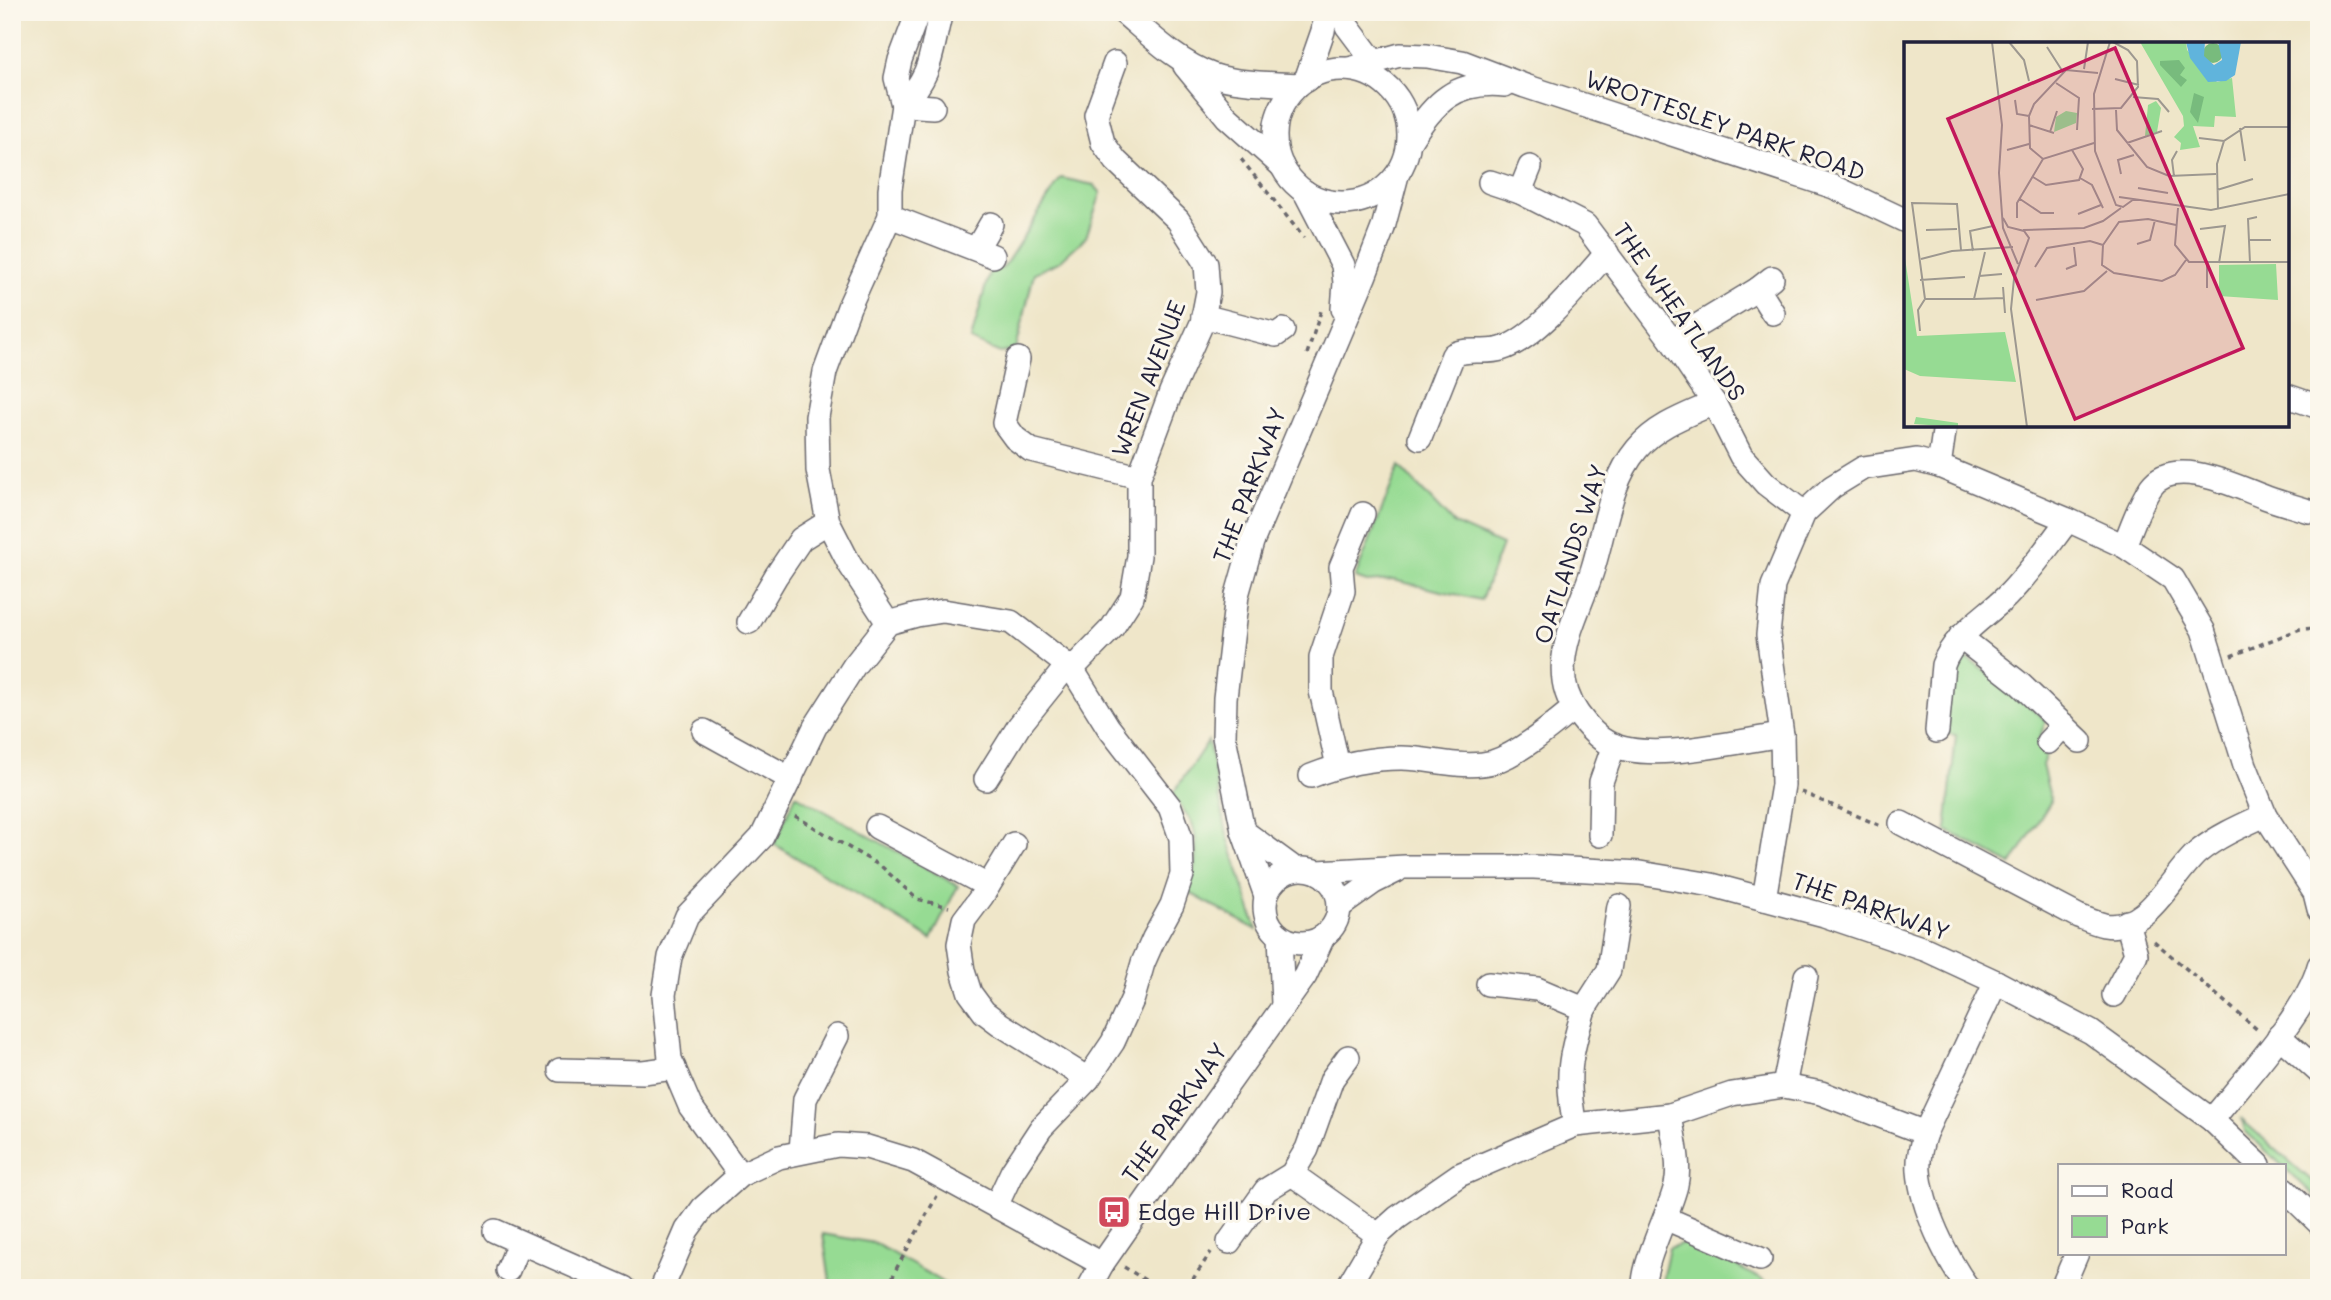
<svg xmlns="http://www.w3.org/2000/svg" width="2331" height="1300" font-family="Mali,sans-serif">
<style>
.green{fill:#96db93;stroke:#5c7e67;stroke-width:2}
.lines{fill:none;stroke-linecap:round;stroke-linejoin:round}
.minor-casing{stroke:#6a676d;stroke-width:26}
.path{stroke:#6a676d;stroke-width:3.5;stroke-dasharray:5 5;stroke-linecap:butt}
.minor{stroke:#fff;stroke-width:23}
.labels{text-anchor:middle;stroke-width:6;stroke-linejoin:round;paint-order:stroke}
.street-label{font-size:24px;fill:#22223b;stroke:#fbf7ec}
.poi-label{font-size:24px;fill:#22223b;stroke:#fbf7ec;text-anchor:start}
.inset-road{fill:none;stroke:#9d9890;stroke-width:2}
.view{fill:#c2185b;fill-opacity:0.15;stroke:#c2185b;stroke-width:3.5}
.inset-edge{fill:none;stroke:#22223b;stroke-width:3.5}
</style>
<rect width="100%" height="100%" fill="#fbf7ec"/>
<filter id="ink" filterUnits="userSpaceOnUse"><feTurbulence type="fractalNoise" baseFrequency=".0143" numOctaves="2"/><feDisplacementMap in="SourceGraphic" scale="14" xChannelSelector="R" yChannelSelector="G"/><feConvolveMatrix kernelMatrix="1 2 1 2 8 2 1 2 1" color-interpolation-filters="sRGB"/></filter>
<filter id="wash" filterUnits="userSpaceOnUse"><feTurbulence type="fractalNoise" baseFrequency=".00686" numOctaves="4" result="noise"/><feDisplacementMap in="SourceGraphic" scale="28" xChannelSelector="R" yChannelSelector="G"/><feGaussianBlur stdDeviation="1.57" result="paint"/><feColorMatrix in="noise" values="0 0 0 0 0 0 0 0 0 0 0 0 0 0 0 0 0 1.4 0 .05"/><feComposite in="paint" operator="in"/></filter>
<g filter="url(#wash)">
<rect width="100%" height="100%" fill="#efe6c9"/>
<g class="green">
<path d="M1061,178L1094,185L1101,193L1086,237L1059,262L1034,273L1016,350L1000,353L971,340L990,270L1003,268Z"/>
<path d="M1399,466L1454,524L1502,545L1481,600L1393,580L1367,582L1355,578Z"/>
<path d="M1966,658L2013,690L2046,721L2038,741L2048,749L2042,765L2051,801L2011,865L1946,830L1956,735L1942,733L1951,663Z"/>
<path d="M1208,741L1227,834L1257,930L1188,892C1195,876 1200,838 1191,822C1186,812 1178,803 1172,795Z"/>
<path d="M796,795L958,886L931,939L774,844Z"/>
<path d="M2242,1120L2319,1187V1200L2245,1131Z"/>
<path d="M823,1234L874,1243L952,1287L831,1288Z"/>
<path d="M1689,1241L1761,1279L1772,1288H1663V1275L1669,1248Z"/>
</g>
</g>
<g filter="url(#ink)">
<g class="lines">
<defs>
<g id="minor">
<path d="M1123,12C1150,35 1178,63 1212,75C1239,84 1270,83 1298,85"/>
<path d="M1341,12L1347,26L1374,62"/>
<path d="M1185,66L1227,117L1282,166"/>
<circle cx="1342" cy="136" r="67"/>
<path d="M1349,69L1400,55L1427,56L1462,62L1525,86L1834,187L1906,221"/>
<path d="M1306,80L1323,31L1326,12"/>
<path d="M903,105C934,72 930,53 941,12"/>
<path d="M903,105L933,107"/>
<path d="M1410,141C1434,102 1456,80 1505,85"/>
<path d="M1490,182L1520,192L1585,225L1672,341L1714,403L1741,456L1766,484L1804,513"/>
<path d="M1305,192L1343,265L1345,283L1343,309"/>
<path d="M1520,192L1530,167"/>
<path d="M890,216L993,256"/>
<path d="M977,248L991,224"/>
<path d="M1758,289L1773,313"/>
<path d="M1203,316L1276,335L1283,330"/>
<path d="M1672,341L1758,289L1772,278"/>
<path d="M1018,359L1004,423L1015,438L1031,450L1139,477"/>
<path d="M2287,396L2319,407"/>
<path d="M1714,403C1687,415 1657,425 1637,449C1610,481 1605,529 1593,568C1579,616 1543,666 1578,714C1586,725 1596,737 1608,743C1649,764 1737,741 1782,735"/>
<path d="M1420,438L1453,355C1468,347 1485,354 1501,349C1536,339 1583,280 1607,253"/>
<path d="M1939,466L1945,425"/>
<path d="M2124,546C2132,527 2139,504 2151,487C2174,454 2239,488 2267,498C2281,503 2295,507 2309,511"/>
<path d="M749,622L776,576L801,539L828,522"/>
<path d="M888,623L850,565L828,522L818,470L817,417L825,372L849,307L890,216V189L903,105L896,78L900,60L918,12"/>
<path d="M1960,637L2019,683L2080,741"/>
<path d="M1072,669L1112,628L1132,597L1139,556V477L1171,392L1202,323L1208,292L1206,264L1178,220L1116,161L1103,143L1096,115L1115,63"/>
<path d="M704,731L791,779"/>
<path d="M1937,731L1943,665C1954,635 1984,618 2006,597C2029,574 2048,546 2068,520"/>
<path d="M2048,742L2064,725"/>
<path d="M1338,766L1321,691V657L1343,591L1341,567L1363,514"/>
<path d="M1311,776C1339,765 1371,758 1401,758C1431,758 1463,770 1493,762C1519,754 1552,726 1574,708"/>
<path d="M986,779L1019,726L1067,666"/>
<path d="M1901,823L2078,916C2086,919 2095,923 2104,925C2149,933 2170,876 2198,852C2218,836 2241,826 2265,815"/>
<path d="M877,827L988,886"/>
<path d="M1243,831L1295,869"/>
<path d="M1600,835L1601,782L1614,745"/>
<path d="M1014,844L982,896L964,920L959,944L963,971L970,993L984,1012L1000,1024L1088,1079"/>
<circle cx="1302" cy="906" r="37"/>
<path d="M1318,872L1405,867H1534L1640,873L1712,885L1824,915L1927,950L1996,982L2091,1032L2212,1120L2259,1165"/>
<path d="M1266,896L1243,831L1224,737L1225,698L1237,595L1252,542L1364,277L1383,228L1397,175"/>
<path d="M1764,899L1783,785L1782,735L1768,635L1773,586L1804,513L1832,487L1863,468L1916,460L1939,466L2068,520L2124,546L2173,579L2203,630L2245,765L2265,815L2315,893L2319,909"/>
<path d="M1339,907L1374,882L1396,871"/>
<path d="M1280,936L1283,1004"/>
<path d="M1488,984L1537,989L1584,1009C1570,1055 1565,1077 1575,1125"/>
<path d="M2114,995L2136,954L2127,922"/>
<path d="M1584,1009L1609,970L1619,906"/>
<path d="M2279,1036L2319,1072"/>
<path d="M560,1070L643,1072L674,1068"/>
<path d="M1784,1086L1806,976"/>
<path d="M2212,1120C2243,1081 2307,1012 2319,966"/>
<path d="M801,1151L805,1099L837,1036"/>
<path d="M1292,1174L1378,1235"/>
<path d="M740,1175L690,1106L670,1059L664,995L670,957L687,916L762,837L815,727L854,666L888,623L917,615L943,611L1011,622L1072,669L1108,727L1170,807L1181,838L1182,875L1172,905L1154,938L1143,963L1133,998L1113,1042L1088,1079L1041,1128L1012,1172L996,1206"/>
<path d="M2284,1189L2319,1223"/>
<path d="M1665,1218L1760,1259"/>
<path d="M495,1231L624,1288"/>
<path d="M1229,1242L1266,1190L1292,1174L1307,1149L1332,1079L1348,1057"/>
<path d="M508,1270L519,1243"/>
<path d="M662,1288L687,1230L703,1208L740,1175L779,1157L838,1145L867,1147L913,1161L1102,1264"/>
<path d="M1089,1288L1102,1264L1189,1139L1305,976L1323,937"/>
<path d="M1347,1288L1378,1235L1397,1218L1459,1175L1575,1125L1670,1115L1732,1094L1784,1086L1821,1093L1925,1133"/>
<path d="M1644,1288C1642,1263 1670,1212 1676,1185C1681,1164 1673,1136 1670,1115"/>
<path d="M1968,1288C1946,1258 1922,1208 1919,1171C1918,1158 1921,1145 1925,1133L1996,982"/>
<path d="M2062,1288L2077,1253"/>
</g>
</defs>
<use href="#minor" class="minor-casing"/>
<g class="path">
<path d="M1241,159L1304,238"/>
<path d="M1307,354L1322,308"/>
<path d="M2231,656L2300,629L2319,628"/>
<path d="M1801,792L1881,826"/>
<path d="M795,816L882,867L917,899L949,907"/>
<path d="M1256,912L1260,932"/>
<path d="M2154,941L2260,1032"/>
<path d="M1124,1267L1158,1288"/>
<path d="M889,1288L895,1271L937,1196"/>
<path d="M1187,1288L1211,1252"/>
</g>
<use href="#minor" class="minor"/>
</g>
</g>
<defs>
<symbol id="bus-square" viewBox="-11 -11 22 22"><rect x="-9" y="-9" width="18" height="18" rx="4" fill="#d1495b" stroke="#fbf7ec"/><path d="M-5-6H5V4H4V6H2V4H-2V6H-4V4H-5ZM-3.5-4V0h7V-4ZM-3.5 1.2v1.5H-2V1.2ZM2 1.2v1.5H3.5V1.2Z" fill="#fff"/></symbol>
</defs>
<g fill-rule="evenodd">
<use href="#bus-square" x="1095" y="1193" width="38" height="38"/>
</g>
<g class="labels">
<g class="street-label">
<text transform="translate(1725 126) rotate(19)" y="8">WROTTESLEY PARK ROAD</text>
<text transform="translate(1679 312) rotate(55)" y="8">THE WHEATLANDS</text>
<text transform="translate(1149 379) rotate(-69)" y="8">WREN AVENUE</text>
<text transform="translate(1250 485) rotate(-69)" y="8">THE PARKWAY</text>
<text transform="translate(1571 554) rotate(-72)" y="8">OATLANDS WAY</text>
<text transform="translate(1871 907) rotate(19)" y="8">THE PARKWAY</text>
<text transform="translate(1175 1113) rotate(-55)" y="8">THE PARKWAY</text>
</g>
<g class="poi-label">
<text x="1138" y="1220">Edge Hill Drive</text>
</g>
</g>
<g transform="translate(1904 42)">
<rect width="385" height="385" fill="#efe6c9"/>
<path d="M236,0H282L283,8L313,40L328,36L332,75L311,74L310,85L289,84L296,105L276,108L277,101L270,95L280,84L279,74ZM252,59L257,66L253,90L241,94L244,63ZM162,69L173,71L172,81L150,90L152,75ZM0,210L13,294L101,290L112,340L16,334L0,327ZM372,222L374,258L315,254V223ZM12,375L54,381V385L10,382Z" fill="#96db93"/>
<path d="M299 11a10 10 0 1 1 20 0a10 10 0 1 1-20 0ZM275,18L281,26L276,33L283,38L277,45L256,23V19ZM290,51L300,55L294,81L286,70Z" fill="#78bb7d"/>
<path d="M282,0H301L300,14L310,23L318,18L314,0H337L331,33L322,39L304,40L286,16Z" fill="#60b4dc"/>
<path class="inset-road" d="M88,0L98,83L95,131L99,186L114,222M105,0L120,18L125,39M206,0L190,52L191,109L212,163L219,165L230,157M143,5L159,30M180,27L184,0M211,37L235,43M152,41L175,56L173,88M229,55L254,57L265,70M111,58L113,72L125,74M188,67L217,66L234,45L233,19L224,8L209,0M212,68L213,88L243,125L265,134L312,132M125,83L150,91M336,86L341,119M146,90L153,69M295,96L320,99M190,101L139,117L126,106L125,74L130,62L162,28L194,31M223,101L258,89M103,108L125,102M217,132L214,118L230,113M270,134L268,118L273,109M129,135L142,143L175,138L179,127L168,108M176,136L188,143L199,166M234,146L264,151M313,148L349,137M215,155L307,168L385,152M116,157L137,171H150M274,166L271,203L285,220H385M314,167L313,122L320,99L341,85H385M174,172L197,163M99,176L104,185L120,189L125,196L110,237L107,267L123,385M113,176V161L139,117M272,183L244,177L215,180L199,203L198,223L210,231L258,239L271,233L282,218M296,187L321,184L315,221M22,188L53,187M119,188L180,186L199,179L217,166M345,198H367M233,202L246,198L251,178M69,209L66,189L89,184M17,217L48,209L109,205M346,221L344,177L353,175M131,225L143,206L186,199L199,203M162,227L172,223L170,205M75,234L98,232M16,238L61,235M99,245L101,271M303,246V222M21,257L8,161L53,162L57,208M21,257H70L81,210M70,257L100,256M132,258L180,249L203,229M16,289L14,268L21,257"/>
<path class="view" d="M211,6L339,306L171,377L44,77Z"/>
<rect width="385" height="385" class="inset-edge"/>
</g>
<rect width="2331" height="1300" fill="none" stroke="#fbf7ec" stroke-width="42"/>
<rect x="2058" y="1164" width="228" height="91" fill="#fbf7ec" stroke="#a4a2a5" stroke-width="2"/>
<rect x="2072" y="1186" width="35" height="10" fill="#ffffff" stroke="#a4a2a5" stroke-width="2"/>
<text x="2121" y="1198" font-size="21" fill="#22223b">Road</text>
<rect x="2072" y="1216" width="35" height="21" fill="#96db93" stroke="#a4a2a5" stroke-width="2"/>
<text x="2121" y="1234" font-size="21" fill="#22223b">Park</text>
</svg>
